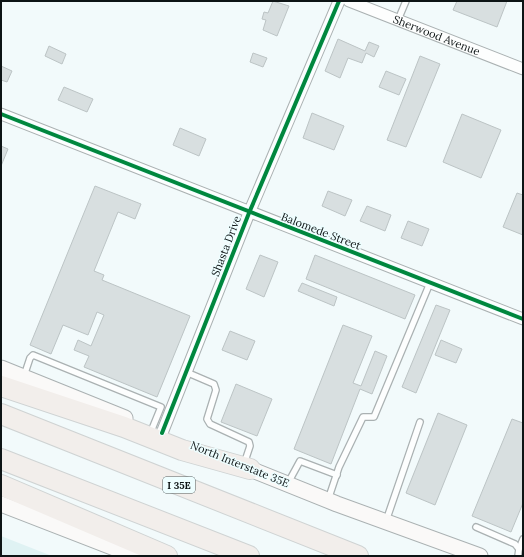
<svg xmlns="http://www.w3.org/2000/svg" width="524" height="557" font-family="Lora,serif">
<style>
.built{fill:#dff2f3}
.building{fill:#d8dfe0;stroke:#bcc4c5}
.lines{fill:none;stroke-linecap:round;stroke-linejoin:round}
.lane-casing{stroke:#aab1b2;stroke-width:8}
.street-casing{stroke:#aab1b2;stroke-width:13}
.secondary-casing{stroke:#aab1b2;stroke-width:17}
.highway-casing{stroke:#cfd3d3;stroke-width:22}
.lane{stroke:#fdfefe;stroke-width:5.5}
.street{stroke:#fdfefe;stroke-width:11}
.secondary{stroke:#faf9f8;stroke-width:15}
.highway{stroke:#f2eeeb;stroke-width:20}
.cycleway-casing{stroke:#eefeff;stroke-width:6}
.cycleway{stroke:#00873e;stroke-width:4}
.labels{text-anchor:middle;stroke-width:3;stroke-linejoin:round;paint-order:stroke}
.shield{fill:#eefeff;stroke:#505a5b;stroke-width:1}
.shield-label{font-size:10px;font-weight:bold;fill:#0d1415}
.street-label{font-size:11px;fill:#0d1415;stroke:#eefeff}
</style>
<rect width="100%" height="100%" fill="#f2fafb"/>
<path class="built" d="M1,536L52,556H1Z"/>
<g class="building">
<path d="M273,1L289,6L277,36L263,30L266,20L262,19L264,12L268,13Z"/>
<path d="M457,1H507L497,27L453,10Z"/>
<path d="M338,39L365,51L369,42L379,46L374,57L366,53L362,63L348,58L340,78L325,71Z"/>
<path d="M49,46L66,54L62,64L45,56Z"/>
<path d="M253,53L267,58L263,67L250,62Z"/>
<path d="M420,56L440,64L406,147L387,140Z"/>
<path d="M1,66L12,71L7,82L1,80Z"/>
<path d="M386,71L406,79L399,95L379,87Z"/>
<path d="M64,87L93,99L87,112L58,100Z"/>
<path d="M312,113L344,126L334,150L303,138Z"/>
<path d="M462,114L501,130L481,178L443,162Z"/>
<path d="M180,128L206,139L199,156L173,145Z"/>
<path d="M1,146L8,149L1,166Z"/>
<path d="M95,186L141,204L135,219L118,212L94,271L104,275L102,280L190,316L157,397L84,367L89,356L74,350L78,340L91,346L104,315L97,312L88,335L63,325L51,354L30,345Z"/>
<path d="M328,191L352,200L345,216L322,206Z"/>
<path d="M517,193L523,195V235L503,227Z"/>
<path d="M367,206L391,215L385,231L360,221Z"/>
<path d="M408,221L429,229L422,246L401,238Z"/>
<path d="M260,255L278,262L264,297L246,289Z"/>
<path d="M315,255L415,295L405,319L306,279Z"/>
<path d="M302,283L337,297L334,306L298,291Z"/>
<path d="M436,305L450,310L416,393L402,387Z"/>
<path d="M343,325L372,336L353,383L361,386L375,351L387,356L372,394L360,389L331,464L294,449Z"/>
<path d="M230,331L255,341L247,360L222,350Z"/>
<path d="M441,340L462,349L456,363L435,355Z"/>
<path d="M236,384L272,399L257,436L221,422Z"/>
<path d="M438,413L467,425L435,505L406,493Z"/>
<path d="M512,419L523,423V503L511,532L472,516Z"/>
</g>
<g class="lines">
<defs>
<g id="lane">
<path d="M398,20L406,1"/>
<path d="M186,372L214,384L216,390L207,419L210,424L249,442L250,446L244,464"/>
<path d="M24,376L30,358L33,355L161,407L152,429"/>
<path d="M288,483L300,461L337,475"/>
<path d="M328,500L339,467L363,417H374L430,283"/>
<path d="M386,521L420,422"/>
<path d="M476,527L515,544L519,549L518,556"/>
<path d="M519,549L523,539"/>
</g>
<g id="street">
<path id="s1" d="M349,1L523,69"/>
<path d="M1,114L523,319"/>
<path d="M162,433L249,213L339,1"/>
</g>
<g id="secondary">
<path d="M1,368L125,418"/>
<path d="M240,465L337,504L480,556"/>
<path d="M1,504L135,556"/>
</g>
<g id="highway">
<path d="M1,386L124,427L182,450L250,469"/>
<path d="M1,414L358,556"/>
<path d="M1,459L249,556"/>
<path d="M1,485L167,556"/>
</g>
</defs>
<use href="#lane" class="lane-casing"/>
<use href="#street" class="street-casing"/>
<use href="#secondary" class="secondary-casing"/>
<use href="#highway" class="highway-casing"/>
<use href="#lane" class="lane"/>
<use href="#street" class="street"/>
<use href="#secondary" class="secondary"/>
<use href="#highway" class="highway"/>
<defs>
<g id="cycleway">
<path d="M1,114L523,319"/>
<path d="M162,433L249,213L339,1"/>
</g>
</defs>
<use href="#cycleway" class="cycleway-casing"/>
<use href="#cycleway" class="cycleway"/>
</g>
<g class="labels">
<rect class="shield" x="163" y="477" width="32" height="16" rx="3"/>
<g class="shield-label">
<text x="179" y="489">I 35E</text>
</g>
<g class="street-label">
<text dy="4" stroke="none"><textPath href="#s1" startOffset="94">Sherwood Avenue</textPath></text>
<text transform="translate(321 231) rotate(21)" y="4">Balomede Street</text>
<text transform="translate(226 246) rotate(-69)" y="4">Shasta Drive</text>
<text transform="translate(240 464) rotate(22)" y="4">North Interstate 35E</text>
</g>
</g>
<rect width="524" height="557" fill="none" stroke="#0d1415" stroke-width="4"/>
</svg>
